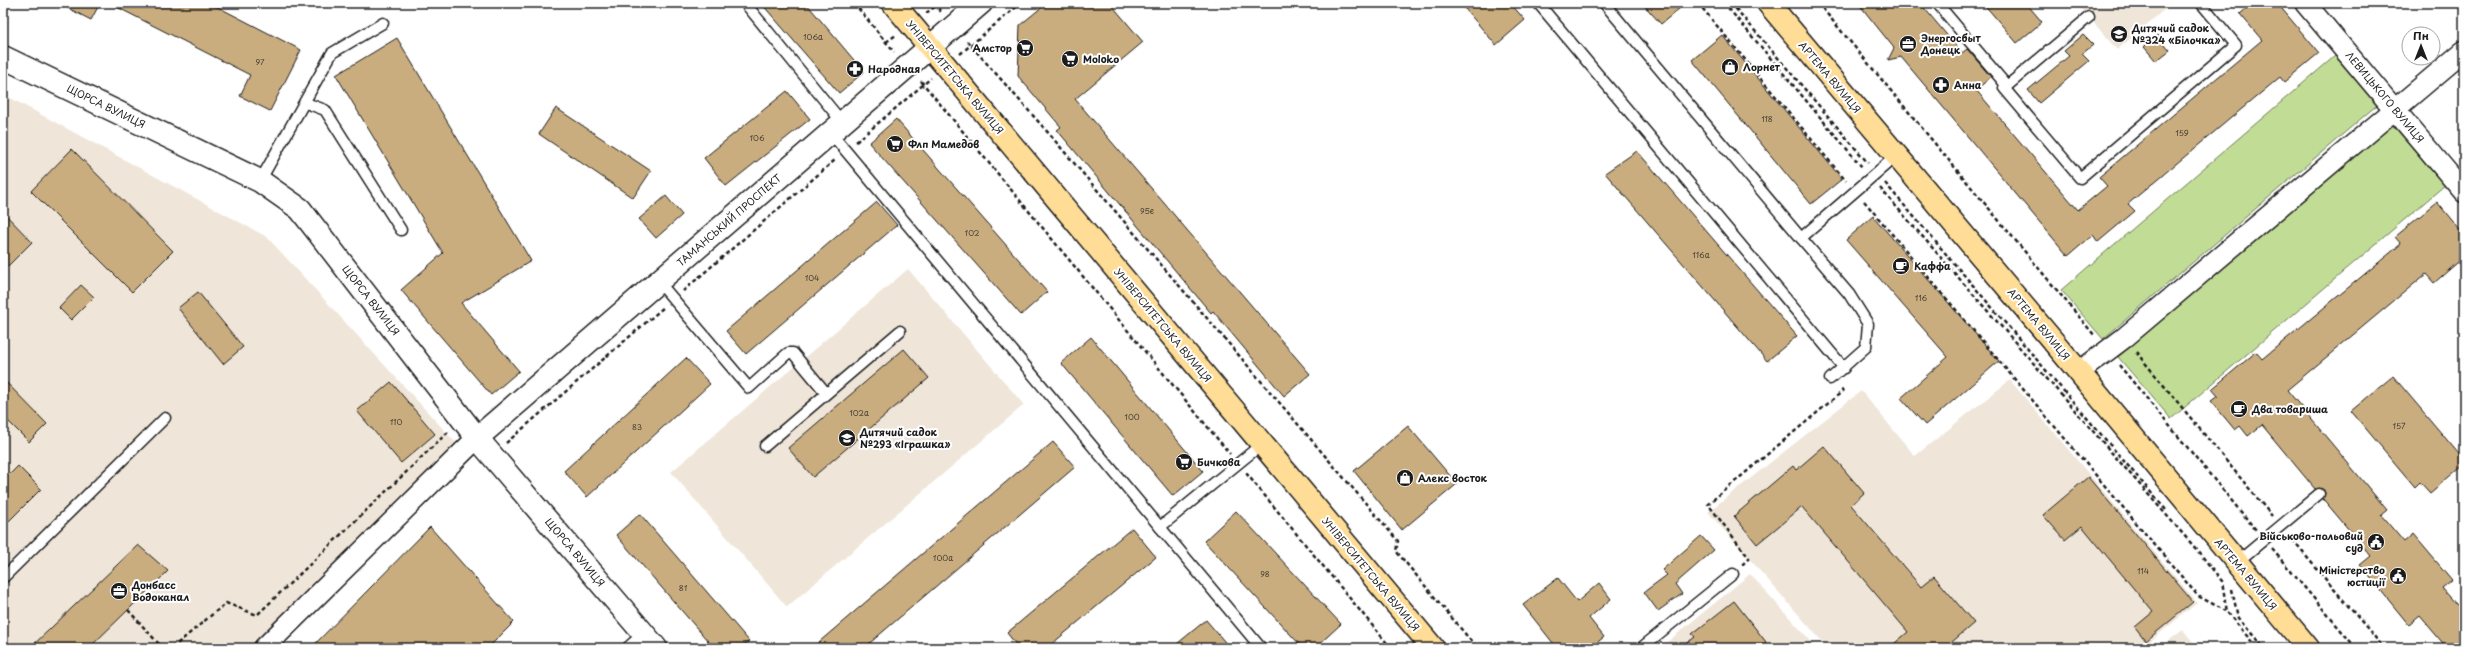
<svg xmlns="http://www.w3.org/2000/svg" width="2467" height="651" font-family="'Playpen Sans',sans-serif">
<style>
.built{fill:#efe6d9}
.green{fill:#c1dd95;stroke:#6e7c58}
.building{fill:#caad7f;stroke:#1c1c1c}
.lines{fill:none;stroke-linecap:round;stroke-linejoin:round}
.lane-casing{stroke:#1c1c1c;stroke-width:13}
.street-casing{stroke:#1c1c1c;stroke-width:23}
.secondary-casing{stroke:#1c1c1c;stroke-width:25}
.primary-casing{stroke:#1c1c1c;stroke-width:25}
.path{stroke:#1c1c1c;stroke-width:2.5;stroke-dasharray:4 3;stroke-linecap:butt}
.lane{stroke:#fff;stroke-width:10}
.street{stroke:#fff;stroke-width:20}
.secondary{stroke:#fff;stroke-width:22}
.primary{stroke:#ffdd96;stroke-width:22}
.labels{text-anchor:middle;stroke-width:4;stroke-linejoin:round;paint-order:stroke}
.number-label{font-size:8px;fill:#484035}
.poi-label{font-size:10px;font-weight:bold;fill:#1c1c1c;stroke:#fff;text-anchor:start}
.street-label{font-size:10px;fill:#1c1c1c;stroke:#fff}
</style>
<rect width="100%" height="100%" fill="#fff"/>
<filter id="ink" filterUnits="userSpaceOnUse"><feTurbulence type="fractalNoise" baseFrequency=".025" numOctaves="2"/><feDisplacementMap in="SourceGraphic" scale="8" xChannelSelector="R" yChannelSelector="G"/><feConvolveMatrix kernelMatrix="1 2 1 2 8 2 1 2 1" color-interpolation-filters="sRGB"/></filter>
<g filter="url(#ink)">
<g class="built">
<path d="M2077,3H2172L2117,50Z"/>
<path d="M3,94L267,237L456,443L252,648H3Z"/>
<path d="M908,269L1024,405L787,607L671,472Z"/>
<path d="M2010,380L2197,603L2142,648H1828L1708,512L1861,391L1915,456Z"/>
<path d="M1750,574L1817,648H1660Z"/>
<path d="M2183,630L2198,648H2159Z"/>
</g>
<g class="green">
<path d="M2335,56L2377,105L2103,339L2061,290Z"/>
<path d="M2391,123L2445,185L2171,419L2118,357Z"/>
</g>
<g class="building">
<path d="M58,3H100L91,20Z"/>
<path d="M109,3H210L301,50L270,111L240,96L250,75Z"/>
<path d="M761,3H806L864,72L839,93Z"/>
<path d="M1047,3H1110L1143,42L1075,99L1310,374L1284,396L1213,311L1211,313L1057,130L1061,127L1018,76L1020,25Z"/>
<path d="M1460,3H1510L1525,20L1496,45Z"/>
<path d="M1642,3H1686L1661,24Z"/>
<path d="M1858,3H1920L1962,53L1967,49L1991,77L1976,90L2078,210L2107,186L2099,177L2262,40L2240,14L2253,3H2277L2319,53L2284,82L2280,77L2128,204L2135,211L2098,242L2093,235L2068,256L1901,57L1888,60L1894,48Z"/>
<path d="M1983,3H2026L2042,22L2017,43Z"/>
<path d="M1722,35L1842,179L1811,204L1692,60Z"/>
<path d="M2083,35L2093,45L2082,54L2089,61L2039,103L2028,90L2069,56L2064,51Z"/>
<path d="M2157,35L2170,50L2156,61L2144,47Z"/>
<path d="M397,38L531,261L461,303L519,371L491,395L401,290L443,253L336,75Z"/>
<path d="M787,91L810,119L726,186L704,158Z"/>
<path d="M556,108L651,171L633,198L539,134Z"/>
<path d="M896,119L1047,292L1021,315L869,143Z"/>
<path d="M72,149L173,251L132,292L31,191Z"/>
<path d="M1637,151L1797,336L1767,361L1605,173Z"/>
<path d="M666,196L682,215L656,238L639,219Z"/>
<path d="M877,202L897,225L746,354L726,331Z"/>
<path d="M2437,202L2464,235V257L2434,283L2426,274L2287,390L2387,510L2381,515L2404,542L2413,534L2452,580L2442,588L2464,613V648H2447L2420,616L2409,625L2360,565L2371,556L2323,499L2325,493L2324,490L2315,489L2262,425L2248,436L2240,426L2235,430L2211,401L2218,396L2212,389L2256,352L2262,359L2401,244L2395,237Z"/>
<path d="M3,212L32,242L3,271Z"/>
<path d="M1873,216L1999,361L1925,425L1901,398L1948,357L1846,240Z"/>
<path d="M81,285L94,297L71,320L59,308Z"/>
<path d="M198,292L243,347L223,364L178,308Z"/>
<path d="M1091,337L1203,471L1173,496L1061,363Z"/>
<path d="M904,349L929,378L813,477L788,448Z"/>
<path d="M686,358L710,384L587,497L564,471Z"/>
<path d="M2393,376L2464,460V464L2430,493L2420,482L2415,487L2351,411Z"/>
<path d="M3,379L47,424L29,442L3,416Z"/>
<path d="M391,382L435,434L401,463L357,411Z"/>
<path d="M1408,426L1457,484L1402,530L1354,471Z"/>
<path d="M1053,442L1075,467L864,648H812Z"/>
<path d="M1824,446L1864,493L1851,505L1921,587L1934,576L1974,623L1945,648H1889L1908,632L1802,507L1757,544L1734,516L1793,466L1796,470Z"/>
<path d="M18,466L41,489L3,527V481Z"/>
<path d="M2088,477L2193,602L2146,641L2135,627L2153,612L2082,526L2065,540L2043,515Z"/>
<path d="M1236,511L1341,624L1315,648H1303L1204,541Z"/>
<path d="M640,514L749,641L741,648H714L616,535Z"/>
<path d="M430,527L514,622L488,648H311Z"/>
<path d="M1132,528L1156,557L1047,648H1019L1007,633Z"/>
<path d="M1701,536L1714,550L1675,584L1682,594L1658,611L1644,592L1667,575L1662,570Z"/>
<path d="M138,545L168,571L89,648H30Z"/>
<path d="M1558,578L1577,602L1599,583L1611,599L1589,618L1604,637L1590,648H1557L1523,605Z"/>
<path d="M1734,601L1766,642L1759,648H1680L1695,637L1692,634Z"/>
<path d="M1206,620L1230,648H1172Z"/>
</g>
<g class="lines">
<defs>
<g id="lane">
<path d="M745,3L842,122"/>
<path d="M1538,3L1844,368"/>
<path d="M1604,3L1801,238L1896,156"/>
<path d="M1937,3L2007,86L2089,17"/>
<path d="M2007,86L2004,88L2080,178L2236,45L2201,3"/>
<path d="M306,103L325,110L401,230"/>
<path d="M830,132L1261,648"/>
<path d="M260,181L332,53L383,23"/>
<path d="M1801,238L1849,294L1868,324L1866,347L1830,379"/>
<path d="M658,281L749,388L788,353H793L826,393"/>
<path d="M765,446L900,331"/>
<path d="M1160,527L1262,444"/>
<path d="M2236,563L2319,494"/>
<path d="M3,578L165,418"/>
<path d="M627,648L644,633"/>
<path d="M1641,648L1733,574"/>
</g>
<g id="street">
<path d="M2305,3L2464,192"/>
<path d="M2079,372L2124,338L2464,51"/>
<path d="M264,648L477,438"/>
</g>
<g id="secondary">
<path d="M3,57L260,181L300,209L477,438L656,648"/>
<path d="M477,438L981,3"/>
</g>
<g id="primary">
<path d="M893,3L1433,648"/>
<path d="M1768,3L2079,372L2308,648"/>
</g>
</defs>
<use href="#lane" class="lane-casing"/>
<use href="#street" class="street-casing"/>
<use href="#secondary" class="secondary-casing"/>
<use href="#primary" class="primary-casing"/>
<g class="path">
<path d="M854,3L894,52"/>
<path d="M934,3L941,12"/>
<path d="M1698,3L1846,181"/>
<path d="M1724,3L1862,167"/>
<path d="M1731,3L1868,163"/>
<path d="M1818,3L2095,336"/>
<path d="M926,13L940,3"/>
<path d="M967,41L1044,128L1398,541L1396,551L1477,648"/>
<path d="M886,42L896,35"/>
<path d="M960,54L1021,3"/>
<path d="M921,81L1230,454"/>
<path d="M856,142L931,78"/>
<path d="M1885,183L2166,510"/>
<path d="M1880,188L2197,550L2222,581L2227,612L2257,648"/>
<path d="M1864,201L2198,596L2226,611"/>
<path d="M683,291L835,160"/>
<path d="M2136,352L2272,516"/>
<path d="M2119,365L2256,530"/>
<path d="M506,443L664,307"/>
<path d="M1246,473L1391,648"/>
<path d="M2288,535L2384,648"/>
<path d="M2272,549L2356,648"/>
<path d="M1742,565L1749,558L1708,504L1843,391L1839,388"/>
<path d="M2232,589L2238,618L2264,648"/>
<path d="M128,610L158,643L168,648"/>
<path d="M172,648L226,603L257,615L448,432"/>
</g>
<use href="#lane" class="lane"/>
<use href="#street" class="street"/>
<use href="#secondary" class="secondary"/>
<use href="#primary" class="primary"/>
</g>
</g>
<defs>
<symbol id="school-disc" viewBox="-11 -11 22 22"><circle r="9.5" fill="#1c1c1c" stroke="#fff"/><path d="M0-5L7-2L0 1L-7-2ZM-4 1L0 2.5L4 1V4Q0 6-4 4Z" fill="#fff"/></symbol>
<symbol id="office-disc" viewBox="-11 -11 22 22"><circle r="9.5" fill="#1c1c1c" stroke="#fff"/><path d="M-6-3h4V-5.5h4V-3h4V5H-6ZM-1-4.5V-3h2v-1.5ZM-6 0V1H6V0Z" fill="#fff"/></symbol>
<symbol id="supermarket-disc" viewBox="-11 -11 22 22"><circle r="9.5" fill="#1c1c1c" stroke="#fff"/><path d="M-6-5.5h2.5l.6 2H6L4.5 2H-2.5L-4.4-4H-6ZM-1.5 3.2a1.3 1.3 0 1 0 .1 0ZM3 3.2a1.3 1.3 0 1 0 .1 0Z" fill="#fff"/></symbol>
<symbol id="shop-disc" viewBox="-11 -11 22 22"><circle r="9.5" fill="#1c1c1c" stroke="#fff"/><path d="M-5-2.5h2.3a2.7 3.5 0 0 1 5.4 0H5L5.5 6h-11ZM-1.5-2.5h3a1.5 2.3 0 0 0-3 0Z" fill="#fff"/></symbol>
<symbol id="pharmacy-disc" viewBox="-11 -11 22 22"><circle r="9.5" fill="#1c1c1c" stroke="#fff"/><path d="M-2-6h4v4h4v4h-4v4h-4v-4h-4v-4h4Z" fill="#fff"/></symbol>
<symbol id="cafe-disc" viewBox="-11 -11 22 22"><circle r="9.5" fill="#1c1c1c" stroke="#fff"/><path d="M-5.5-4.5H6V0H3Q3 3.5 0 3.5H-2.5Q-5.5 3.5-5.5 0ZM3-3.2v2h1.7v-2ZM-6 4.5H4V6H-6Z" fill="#fff"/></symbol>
<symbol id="civic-disc" viewBox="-11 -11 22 22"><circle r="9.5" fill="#1c1c1c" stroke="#fff"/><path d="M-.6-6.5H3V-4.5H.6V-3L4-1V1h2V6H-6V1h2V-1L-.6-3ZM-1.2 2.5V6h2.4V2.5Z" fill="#fff"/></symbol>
</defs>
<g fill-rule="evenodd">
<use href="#school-disc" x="2109" y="24" width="20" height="20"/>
<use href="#office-disc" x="1898" y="34" width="20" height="20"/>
<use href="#supermarket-disc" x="1015" y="38" width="20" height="20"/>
<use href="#supermarket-disc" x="1060" y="49" width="20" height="20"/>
<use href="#shop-disc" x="1720" y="57" width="20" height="20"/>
<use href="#pharmacy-disc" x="845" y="59" width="20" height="20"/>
<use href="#pharmacy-disc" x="1931" y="75" width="20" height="20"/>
<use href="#supermarket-disc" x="885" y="134" width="20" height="20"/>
<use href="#cafe-disc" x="1891" y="256" width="20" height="20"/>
<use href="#cafe-disc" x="2229" y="399" width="20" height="20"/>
<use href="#school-disc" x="837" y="428" width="20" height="20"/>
<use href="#supermarket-disc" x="1174" y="452" width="20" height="20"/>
<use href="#shop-disc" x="1395" y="468" width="20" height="20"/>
<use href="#civic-disc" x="2366" y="532" width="20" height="20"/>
<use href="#civic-disc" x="2388" y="566" width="20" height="20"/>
<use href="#office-disc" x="109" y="581" width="20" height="20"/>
</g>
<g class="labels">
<g class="number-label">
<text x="813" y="40">106а</text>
<text x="260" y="65">97</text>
<text x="1767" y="122">118</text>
<text x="2182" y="136">159</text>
<text x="757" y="141">106</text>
<text x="1147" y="214">95е</text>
<text x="972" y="236">102</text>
<text x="1701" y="258">116а</text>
<text x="812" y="281">104</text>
<text x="1921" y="301">116</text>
<text x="859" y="416">102а</text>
<text x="1132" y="420">100</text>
<text x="396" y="425">110</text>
<text x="2399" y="429">157</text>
<text x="637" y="430">83</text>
<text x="943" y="561">100а</text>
<text x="2143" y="574">114</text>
<text x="1265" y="577">98</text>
<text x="683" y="591">81</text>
</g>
<g class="poi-label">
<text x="2132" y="32">Дитячий садок<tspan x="2132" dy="12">№324 «Білочка»</tspan></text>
<text x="1921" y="42">Энергосбыт<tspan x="1921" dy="12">Донецк</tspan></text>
<text x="1012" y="52" text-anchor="end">Амстор</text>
<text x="1083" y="63">Moloko</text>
<text x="1743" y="71">Лорнет</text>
<text x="868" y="73">Народная</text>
<text x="1954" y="89">Анна</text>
<text x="908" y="148">Флп Мамедов</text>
<text x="1914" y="270">Каффа</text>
<text x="2252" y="413">Два товариша</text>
<text x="860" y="436">Дитячий садок<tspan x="860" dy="12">№293 «Іграшка»</tspan></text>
<text x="1197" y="466">Бичкова</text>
<text x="1418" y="482">Алекс восток</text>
<text x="2363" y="540" text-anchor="end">Військово-польовий<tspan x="2363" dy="12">суд</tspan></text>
<text x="2385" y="574" text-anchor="end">Міністерство<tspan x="2385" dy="12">юстиції</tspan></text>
<text x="132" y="589">Донбасс<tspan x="132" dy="12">Водоканал</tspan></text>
</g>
<g class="street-label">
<text transform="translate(955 77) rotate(50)" y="4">УНІВЕРСИТЕТСЬКА ВУЛИЦЯ</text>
<text transform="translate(1830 77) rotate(50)" y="4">АРТЕМА ВУЛИЦЯ</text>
<text transform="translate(2385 97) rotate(50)" y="4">ЛЕВИЦЬКОГО ВУЛИЦЯ</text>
<text transform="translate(106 106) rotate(26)" y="4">ЩОРСА ВУЛИЦЯ</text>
<text transform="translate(729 220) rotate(-41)" y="4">ТАМАНСЬКИЙ ПРОСПЕКТ</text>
<text transform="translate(371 300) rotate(52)" y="4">ЩОРСА ВУЛИЦЯ</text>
<text transform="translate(2039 324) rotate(50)" y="4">АРТЕМА ВУЛИЦЯ</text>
<text transform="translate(1163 325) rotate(50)" y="4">УНІВЕРСИТЕТСЬКА ВУЛИЦЯ</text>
<text transform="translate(575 552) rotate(50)" y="4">ЩОРСА ВУЛИЦЯ</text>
<text transform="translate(1371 574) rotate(50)" y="4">УНІВЕРСИТЕТСЬКА ВУЛИЦЯ</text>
<text transform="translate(2246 574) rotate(50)" y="4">АРТЕМА ВУЛИЦЯ</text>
</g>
</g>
<rect width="2467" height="651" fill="none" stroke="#fff" stroke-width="16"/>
<rect x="8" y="8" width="2451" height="635" fill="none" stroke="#1c1c1c" stroke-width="1.5" filter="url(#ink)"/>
<g transform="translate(2421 46)"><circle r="19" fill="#ffffff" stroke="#a4a4a4"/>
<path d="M0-3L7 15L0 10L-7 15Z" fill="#1c1c1c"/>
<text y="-6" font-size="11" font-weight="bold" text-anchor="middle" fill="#1c1c1c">Пн</text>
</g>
</svg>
